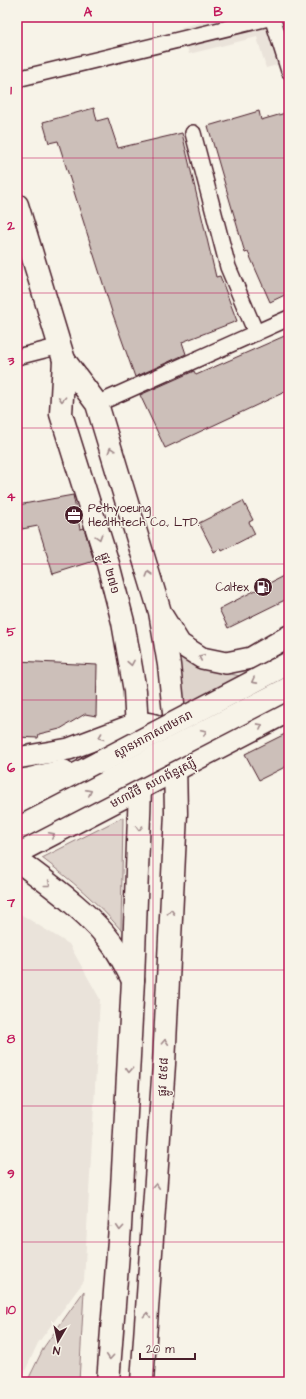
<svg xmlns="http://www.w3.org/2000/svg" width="306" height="1399" font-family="'Architects Daughter','Noto Sans Khmer',sans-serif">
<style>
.built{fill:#eae3da}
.green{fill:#ded4cc;stroke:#947a7c}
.building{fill:#ccbfb9;stroke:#4a1f2b}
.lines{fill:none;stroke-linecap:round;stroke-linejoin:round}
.minor-casing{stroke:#4a1f2b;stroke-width:18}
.secondary-casing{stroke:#4a1f2b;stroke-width:24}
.primary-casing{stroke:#4a1f2b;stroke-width:25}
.trunk-casing{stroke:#4a1f2b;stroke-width:25}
.minor{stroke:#f7f3e8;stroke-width:15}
.secondary{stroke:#f7f3e8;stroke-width:21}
.primary{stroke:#f7f3e8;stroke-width:22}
.trunk{stroke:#f7f3e8;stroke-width:22}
.trunk-bridge-casing{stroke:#4a1f2b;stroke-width:25;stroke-linecap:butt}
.trunk-bridge{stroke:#f7f3e8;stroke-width:22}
.oneway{stroke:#a0898a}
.grid{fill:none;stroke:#c2185b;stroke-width:1;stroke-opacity:0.55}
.labels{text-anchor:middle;stroke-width:3;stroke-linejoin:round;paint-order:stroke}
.poi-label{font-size:12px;fill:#4a1f2b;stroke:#f7f3e8;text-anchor:start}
.street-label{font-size:12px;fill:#4a1f2b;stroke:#f7f3e8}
.neatline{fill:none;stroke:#c2185b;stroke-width:1.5}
.grid-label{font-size:13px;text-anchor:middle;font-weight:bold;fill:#c2185b}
</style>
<rect width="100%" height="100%" fill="#f7f3e8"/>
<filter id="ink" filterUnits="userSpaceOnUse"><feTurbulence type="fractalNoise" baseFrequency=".025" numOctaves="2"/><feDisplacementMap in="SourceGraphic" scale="8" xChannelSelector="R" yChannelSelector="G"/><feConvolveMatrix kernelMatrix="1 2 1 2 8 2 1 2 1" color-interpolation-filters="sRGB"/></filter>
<g filter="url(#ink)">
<g class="built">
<path d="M223,17H282L289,42V62L266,68L257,37L189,54L181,27Z"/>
<path d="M17,912L69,944L100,999L84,1281L38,1343L20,1382H17Z"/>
</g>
<g class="green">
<path d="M175,651L197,668L241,676L186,749Z"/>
<path d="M123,817L121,930C97,902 71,880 42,858Z"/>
<path d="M84,1291L79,1382H27L44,1347Z"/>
</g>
<g class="building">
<path d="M94,108L97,121L108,118L118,148L182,133L216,277L220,276L237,321L182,342L186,354L135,377L112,312L58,141L49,143L43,122Z"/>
<path d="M259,111L261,120L289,112V293L270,302L248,252L245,253L208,126Z"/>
<path d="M289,334V390L165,448L140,395L194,371L196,375Z"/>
<path d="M73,495L80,529L84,528L94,561L53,574L38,526L22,529L18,505Z"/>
<path d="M243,501L253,520L249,522L255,534L222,551L221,548L214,552L199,523Z"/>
<path d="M289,573V598L228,628L219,609Z"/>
<path d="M17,661L97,665L96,716L85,714L60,729L39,734L38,738L17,737Z"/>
<path d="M289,732V765L259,780L245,754Z"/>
</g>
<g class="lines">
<defs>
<g id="minor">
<path d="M272,17L289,71"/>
<path d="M17,79L273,17"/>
<path d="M193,133L228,267L256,333"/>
<path d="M17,357L60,346"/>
<path d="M97,404L289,318"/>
</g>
<g id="secondary">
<path d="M160,612L180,644L202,658L226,663L251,658L289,636"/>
<path d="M17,758L69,749L138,723C153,722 163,727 174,738"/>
<path d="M17,853L289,711"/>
</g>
<g id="primary">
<path d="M17,205L64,360L61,414L108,564L123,622L135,691L140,789L133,980L120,1227L108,1382"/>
<path d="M64,360L97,404L160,612L169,665L174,713L176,813L164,1064L142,1382"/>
<path d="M17,860C49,884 93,915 115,948C122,958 127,969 133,980"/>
</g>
<g id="trunk">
<path d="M17,781L30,779L63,771"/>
<path d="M17,805L100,762"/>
</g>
</defs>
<use href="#minor" class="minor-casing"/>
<use href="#secondary" class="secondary-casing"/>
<use href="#primary" class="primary-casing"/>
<use href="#trunk" class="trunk-casing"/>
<use href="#minor" class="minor"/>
<use href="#secondary" class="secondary"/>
<use href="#primary" class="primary"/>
<use href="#trunk" class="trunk"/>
<defs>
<g id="trunk-bridge">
<path d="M100,762L289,663"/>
<path d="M17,829L289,688"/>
</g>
</defs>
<use href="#trunk-bridge" class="trunk-bridge-casing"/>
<use href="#trunk-bridge" class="trunk-bridge"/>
</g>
<defs><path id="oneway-chevron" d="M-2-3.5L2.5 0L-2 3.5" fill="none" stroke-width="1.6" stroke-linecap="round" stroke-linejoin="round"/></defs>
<g class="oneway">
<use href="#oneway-chevron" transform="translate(62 399) rotate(93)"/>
<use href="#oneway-chevron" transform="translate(111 450) rotate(-107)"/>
<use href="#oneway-chevron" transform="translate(99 537) rotate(73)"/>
<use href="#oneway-chevron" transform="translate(149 574) rotate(-106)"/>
<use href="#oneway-chevron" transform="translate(201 657) rotate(-155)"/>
<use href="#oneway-chevron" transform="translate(131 663) rotate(80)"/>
<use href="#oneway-chevron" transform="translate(254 681) rotate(152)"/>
<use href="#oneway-chevron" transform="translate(260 726) rotate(-28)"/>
<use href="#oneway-chevron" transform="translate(204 732) rotate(-27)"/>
<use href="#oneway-chevron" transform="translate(101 737) rotate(159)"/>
<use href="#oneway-chevron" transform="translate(89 792) rotate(-27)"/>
<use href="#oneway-chevron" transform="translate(139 828) rotate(92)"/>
<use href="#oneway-chevron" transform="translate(52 835) rotate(-27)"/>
<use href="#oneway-chevron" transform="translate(48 884) rotate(38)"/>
<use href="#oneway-chevron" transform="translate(171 912) rotate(-87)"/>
<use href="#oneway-chevron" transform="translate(165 1042) rotate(-87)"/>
<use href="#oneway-chevron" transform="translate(129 1070) rotate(93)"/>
<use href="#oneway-chevron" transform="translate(156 1186) rotate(-86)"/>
<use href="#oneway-chevron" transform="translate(120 1228) rotate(94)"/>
<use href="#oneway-chevron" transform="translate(147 1315) rotate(-86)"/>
<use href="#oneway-chevron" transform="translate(110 1357) rotate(94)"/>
</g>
</g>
<path class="grid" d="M153,17V1382M17,158H289M17,293H289M17,428H289M17,564H289M17,700H289M17,835H289M17,970H289M17,1106H289M17,1242H289"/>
<defs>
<symbol id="office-disc" viewBox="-11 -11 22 22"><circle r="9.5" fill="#4a1f2b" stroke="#f7f3e8"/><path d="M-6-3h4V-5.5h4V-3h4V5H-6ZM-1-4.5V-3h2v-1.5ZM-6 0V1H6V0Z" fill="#fff"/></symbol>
<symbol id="fuel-disc" viewBox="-11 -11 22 22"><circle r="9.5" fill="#4a1f2b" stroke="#f7f3e8"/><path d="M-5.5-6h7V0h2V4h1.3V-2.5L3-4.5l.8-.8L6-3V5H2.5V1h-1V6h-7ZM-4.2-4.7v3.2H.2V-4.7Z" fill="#fff"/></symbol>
</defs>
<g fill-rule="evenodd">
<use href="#office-disc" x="63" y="504" width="22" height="22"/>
<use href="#fuel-disc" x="252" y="576" width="22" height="22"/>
</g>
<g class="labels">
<g class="poi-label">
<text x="88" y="512">Pethyoeung<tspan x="88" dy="14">Healthtech Co., LTD.</tspan></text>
<text x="249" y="591" text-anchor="end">Caltex</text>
</g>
<g class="street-label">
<text transform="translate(110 573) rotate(74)" y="4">ផ្លូវ ២៧១</text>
<text transform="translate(153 734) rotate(-28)" y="4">ស្ពានអាកាស៧មករា</text>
<text transform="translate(153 783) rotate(-27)" y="4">មហាវិថី សហព័ន្ធរុស្ស៊ី</text>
<text transform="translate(163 1077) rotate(-87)" y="4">ផ្លូវ ៥៩៨</text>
</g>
</g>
<rect width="306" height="1399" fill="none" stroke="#f7f3e8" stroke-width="44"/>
<g transform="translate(58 1341) rotate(189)" stroke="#f7f3e8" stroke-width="3" paint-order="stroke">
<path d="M0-3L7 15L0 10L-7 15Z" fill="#4a1f2b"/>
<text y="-6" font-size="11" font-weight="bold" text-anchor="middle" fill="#4a1f2b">N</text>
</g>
<path d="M140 1353v6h55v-6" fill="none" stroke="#4a1f2b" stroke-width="2"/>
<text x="146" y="1353" font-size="12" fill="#4a1f2b" stroke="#f7f3e8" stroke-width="3" paint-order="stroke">20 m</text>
<rect x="22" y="22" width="262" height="1355" class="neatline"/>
<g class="grid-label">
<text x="88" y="16">A</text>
<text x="218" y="16">B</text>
<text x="11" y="94">1</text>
<text x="11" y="230">2</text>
<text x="11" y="365">3</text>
<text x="11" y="501">4</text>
<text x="11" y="636">5</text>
<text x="11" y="772">6</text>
<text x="11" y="907">7</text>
<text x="11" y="1043">8</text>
<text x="11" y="1178">9</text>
<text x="11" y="1314">10</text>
</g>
</svg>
